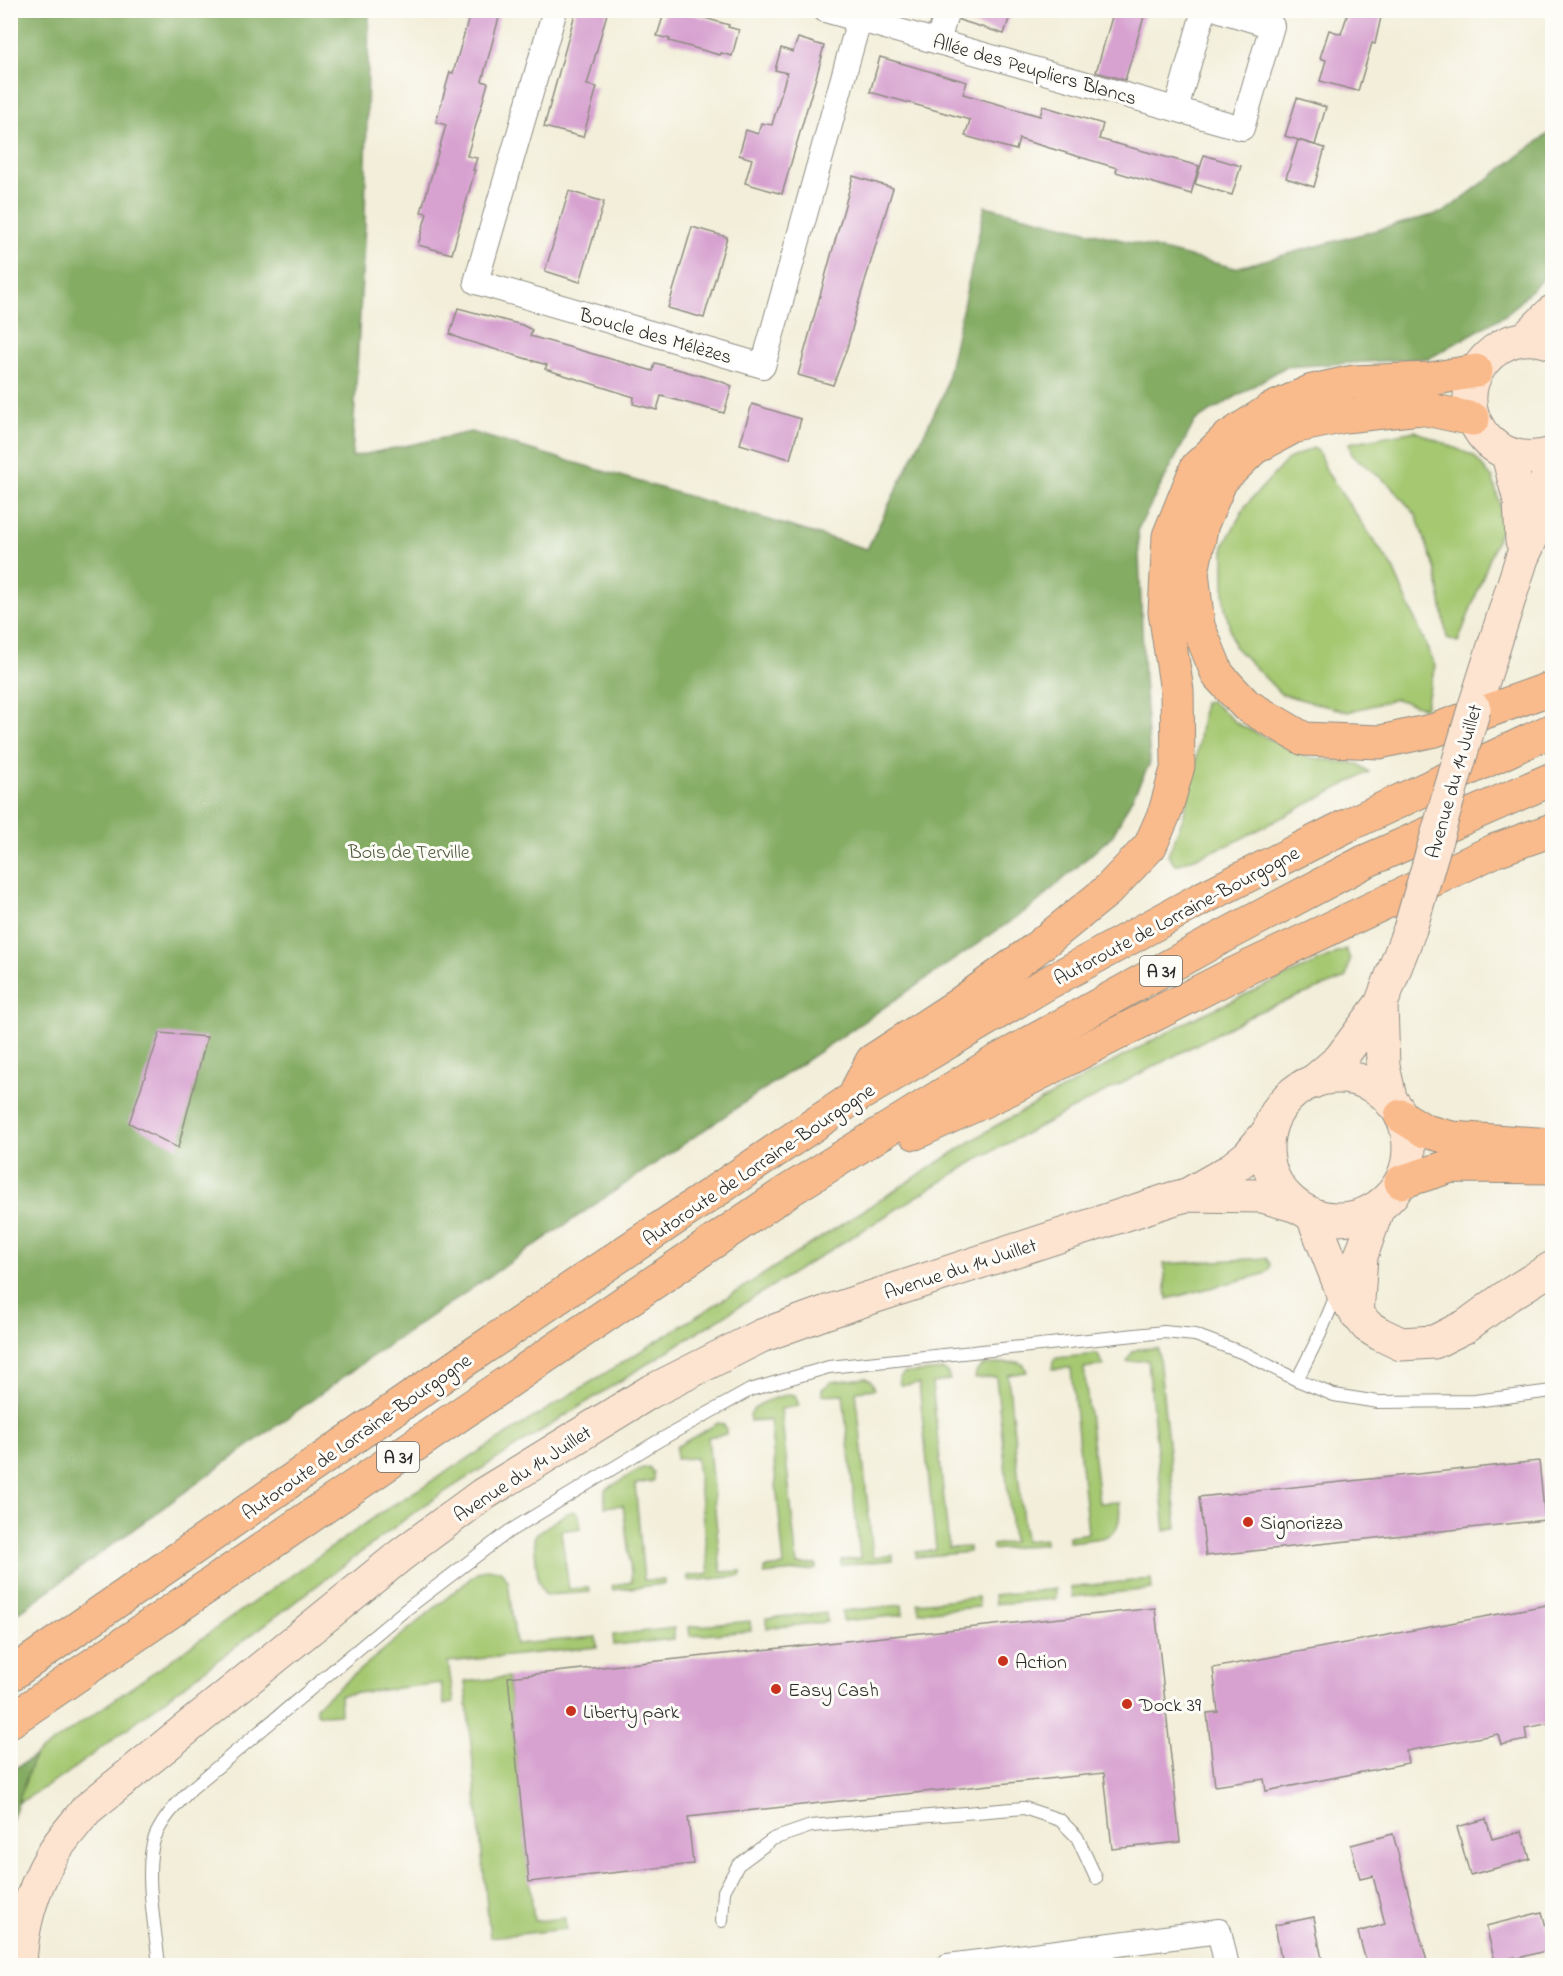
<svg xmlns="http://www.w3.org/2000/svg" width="1563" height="1976" font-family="'Indie Flower',sans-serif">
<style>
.green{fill:#a5c871;stroke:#687a4e;stroke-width:1.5}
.forest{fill:#84ac63;stroke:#586c47;stroke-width:1.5}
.building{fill:#d7a1d0}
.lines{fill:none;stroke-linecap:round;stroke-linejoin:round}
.lane-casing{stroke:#8e8c82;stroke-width:14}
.street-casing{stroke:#8e8c82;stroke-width:26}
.secondary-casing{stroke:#8e8c82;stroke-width:35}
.highway-casing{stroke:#8e8c82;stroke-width:35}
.lane{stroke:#fff;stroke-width:12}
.street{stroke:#fff;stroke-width:24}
.secondary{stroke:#fde4d1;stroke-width:33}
.highway{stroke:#fabb8c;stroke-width:33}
.secondary-bridge-casing{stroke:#8e8c82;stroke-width:35;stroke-linecap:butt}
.secondary-bridge{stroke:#fde4d1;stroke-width:33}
.poi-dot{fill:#c8321e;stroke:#fdfcf7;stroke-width:2}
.labels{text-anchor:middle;stroke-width:6;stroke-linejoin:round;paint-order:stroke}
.shield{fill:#fdfcf7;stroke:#6a6a68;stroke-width:1.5}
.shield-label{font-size:18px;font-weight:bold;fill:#2b2b2b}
.street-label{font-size:20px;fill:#2b2b2b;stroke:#fdfcf7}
.park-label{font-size:20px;fill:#505a40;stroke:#fdfcf7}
.poi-label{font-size:20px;fill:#2b2b2b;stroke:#fdfcf7;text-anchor:start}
</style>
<rect width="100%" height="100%" fill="#fdfcf7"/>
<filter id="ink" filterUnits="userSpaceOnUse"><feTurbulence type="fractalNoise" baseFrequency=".0167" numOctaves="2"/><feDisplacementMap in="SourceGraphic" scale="12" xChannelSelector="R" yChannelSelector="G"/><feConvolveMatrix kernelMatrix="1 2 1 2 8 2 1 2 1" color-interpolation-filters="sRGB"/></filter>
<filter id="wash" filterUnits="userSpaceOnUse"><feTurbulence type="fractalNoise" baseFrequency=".008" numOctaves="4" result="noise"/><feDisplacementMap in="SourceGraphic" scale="24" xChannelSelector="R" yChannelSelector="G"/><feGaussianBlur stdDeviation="1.35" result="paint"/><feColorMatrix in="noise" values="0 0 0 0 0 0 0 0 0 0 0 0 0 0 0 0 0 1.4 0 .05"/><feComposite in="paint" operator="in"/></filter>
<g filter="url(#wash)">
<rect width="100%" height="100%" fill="#f2eed9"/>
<g class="green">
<path d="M1415,431L1474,456L1493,479L1504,521L1458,642L1447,638L1436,571L1416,515L1391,486L1352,455L1349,443Z"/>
<path d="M1313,448L1318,451L1328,474L1393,568L1435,666L1425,708L1396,699L1348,712L1281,694L1234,646L1224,603V545L1246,505L1288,459Z"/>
<path d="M1211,701L1238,724L1306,757L1358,764L1369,772L1233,843L1176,865L1168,855L1183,818L1196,761L1204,702Z"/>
<path d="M1346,949L1350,959L1346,978L1258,1012L981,1157L693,1335L424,1505L65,1775L17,1804L34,1756L382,1512L747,1285L992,1128L1192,1019Z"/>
<path d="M1266,1258L1270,1264L1269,1270L1264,1274L1167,1299L1164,1264Z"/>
<path d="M1158,1348L1177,1528L1165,1531L1148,1360L1127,1362C1133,1345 1142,1349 1158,1348Z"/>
<path d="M1097,1354L1104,1365L1084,1368L1099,1503L1119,1502C1124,1543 1102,1537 1069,1542V1536L1088,1533L1071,1368L1052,1369L1053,1361L1056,1358Z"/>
<path d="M1019,1362L1024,1365L1027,1372L1008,1375L1025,1541L1045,1539V1544L993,1550V1545L1013,1542L996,1377L975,1378L976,1372L983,1365Z"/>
<path d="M944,1370L947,1372L950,1380L932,1383L949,1548L969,1547V1552L916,1557V1552L936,1550L919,1384L900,1385L899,1377L905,1373Z"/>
<path d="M866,1378L872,1382L875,1389L856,1391L873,1557L893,1555V1560L841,1565V1560L860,1558L843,1394L822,1395V1389L831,1382Z"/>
<path d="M788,1394L795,1395L799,1406L781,1409L797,1565L816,1564V1569L764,1574V1568L784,1566L770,1420L750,1421C746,1404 775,1399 788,1394Z"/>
<path d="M718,1423L723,1424L726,1429V1434L708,1437L721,1572L741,1571V1576L688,1581V1576L709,1573L696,1458L676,1459V1447Z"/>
<path d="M649,1467L653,1472V1481L635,1484L644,1580H664V1584L613,1590L612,1585L632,1582L623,1505L605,1507V1490L640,1469Z"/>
<path d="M574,1511L579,1515L581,1528L561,1531L569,1589L589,1587L590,1592L545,1595L538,1580L534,1539L536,1534L567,1513Z"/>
<path d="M486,1569L501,1571L508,1581L516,1644L596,1637L597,1647L448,1662L454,1703L444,1704L441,1683L340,1695L341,1714L321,1715L317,1713L316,1706L328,1696L477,1573Z"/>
<path d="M1151,1579L1152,1589L1072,1597L1071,1587Z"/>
<path d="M1055,1589V1599L995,1604L994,1595Z"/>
<path d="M978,1597L979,1607L919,1612L918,1603Z"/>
<path d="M902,1605L903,1615L843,1621L842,1611Z"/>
<path d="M826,1613L827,1622L767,1628L766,1618Z"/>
<path d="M750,1621L751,1631L690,1636L689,1627Z"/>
<path d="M674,1628V1639L614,1645L613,1635Z"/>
<path d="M508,1677L534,1921L565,1918L566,1929L490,1937L465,1682Z"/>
</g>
<g class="forest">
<path d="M11,11H369L365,224L352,457L471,432L867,549L944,393L985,206L1235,268L1444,212L1552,131V270L1507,314L1430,358L1285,367L1195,421L1138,529L1144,678L1150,763L1113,835L1033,906L374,1355L11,1618Z"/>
<path d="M34,1756L11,1823V1771Z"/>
</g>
<g id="blocks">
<g class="building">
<path d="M471,10H501L482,81L488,83L467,156L477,158L473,170H475L452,254L418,245L427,213L421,212L446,125L436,122L450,72L453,73Z"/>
<path d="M576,10H608L587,85L597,87L583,137L544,127Z"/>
<path d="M665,10H677L729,25L728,27L739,30L732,56L721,53L720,55L669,41L670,39L657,36Z"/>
<path d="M961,10H1012L1004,34L959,20Z"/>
<path d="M1114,10H1146L1125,80L1096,72Z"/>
<path d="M1349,10H1357L1381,17L1375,44L1372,43L1358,91L1320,81L1326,60L1320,58L1329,30L1341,34Z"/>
<path d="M798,38L824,46L821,57H822L782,194L745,183L752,159L739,155L746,130L758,134L761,123L772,125L787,73L775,70L781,48L793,52Z"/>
<path d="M880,57L967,82L963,94L1040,116L1043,106L1103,124L1099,139L1199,166L1191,194L1116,172L1117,168L1019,139L1016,150L965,136L970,120L870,92Z"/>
<path d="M1297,98L1326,107L1315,145L1285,136Z"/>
<path d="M1298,140L1325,148L1314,187L1286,178Z"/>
<path d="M1204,155L1241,166L1232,195L1195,184Z"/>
<path d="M853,176L893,188L853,321L854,322L847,348L833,385L798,375Z"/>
<path d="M569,191L604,202L580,282L545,271Z"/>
<path d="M692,227L727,237L704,318L668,308Z"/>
<path d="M458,308L522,325L532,330L530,336L653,371L655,363L720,381L732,386L724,413L661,396L657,410L633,404L634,397L545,369L547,365L461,339L450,334Z"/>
<path d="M752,404L801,419L790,459L740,444Z"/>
<path d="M160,1033L207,1037L178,1148L129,1123Z"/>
<path d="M1539,1461L1545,1520L1206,1556L1199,1497Z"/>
<path d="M1552,1604V1723L1525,1728L1527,1740L1501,1745L1498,1734L1406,1751L1408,1763L1266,1791L1264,1779L1215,1786L1207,1713L1218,1712L1213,1668Z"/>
<path d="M1155,1608L1180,1842L1112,1849L1104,1773L688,1817L693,1864L529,1882L508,1677Z"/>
<path d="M1486,1819L1492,1839L1522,1831L1530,1859L1470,1875L1457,1827Z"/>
<path d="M1393,1834L1411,1903L1428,1965H1367L1358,1932L1385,1924L1373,1876L1360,1879L1351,1845Z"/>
<path d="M1542,1912L1552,1949L1515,1959V1957L1495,1962L1486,1926Z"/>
<path d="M1314,1917L1323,1965H1282L1275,1925Z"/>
</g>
</g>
</g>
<g filter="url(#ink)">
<use href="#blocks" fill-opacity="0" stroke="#8e8c82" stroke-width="1.5"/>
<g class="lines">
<defs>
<g id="lane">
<path d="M1297,1380L1320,1334L1337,1293"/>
<path d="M722,1921L724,1891L738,1865L773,1839L811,1826L1024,1808L1060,1820L1077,1837L1096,1878"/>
<path d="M159,1966C156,1931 143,1869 155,1837C163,1818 177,1804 191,1789L404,1611L508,1532L658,1441L750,1390L829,1367L1164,1332L1195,1335L1246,1354L1297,1380L1334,1395L1378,1402L1475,1401L1552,1391"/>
</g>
<g id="street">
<path d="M555,10L476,282L763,366L859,20"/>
<path d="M825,10L1242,128L1272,26L1220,10"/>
<path d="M938,42L947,10"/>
<path d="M1176,109L1204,10"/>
<path d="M948,1966L1219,1931L1227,1966"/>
</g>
<g id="secondary">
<path d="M1526,338L1552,312"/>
<path d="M1552,343C1535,337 1516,337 1500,347C1437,388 1482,476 1552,454"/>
<path d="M1508,455L1520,501L1522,541"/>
<path d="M1474,709L1522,558L1539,522L1545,485L1552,464"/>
<path d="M1381,1004L1383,1066L1391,1102"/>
<circle cx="1338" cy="1148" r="71"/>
<path d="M1313,1082L1340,1059L1381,1004L1410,929"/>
<path d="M1187,1195L1229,1171L1248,1156L1269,1131"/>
<path d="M1312,1214L1345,1298L1367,1326L1380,1334L1401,1344L1434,1342L1466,1326L1507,1296L1552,1268"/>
<path d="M1357,1315L1361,1256L1378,1207"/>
<path d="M20,1966C21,1927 33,1888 52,1855C61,1839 75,1825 86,1810L401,1555L482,1495L648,1393L761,1336L827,1312L1175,1198L1187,1195L1262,1196L1297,1206"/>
</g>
<g id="highway">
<path d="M1473,419L1421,408L1345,416L1293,427L1254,448L1221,480L1202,524L1192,572L1198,626L1218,675L1246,705L1304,739L1380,742L1435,730L1552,688"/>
<path d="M858,1088L872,1061L958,1005L1034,950L1107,891L1150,846L1165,812L1178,766L1177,691L1165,612L1169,536L1197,467L1226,439L1270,410L1312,391L1353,382L1431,379L1476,371"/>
<path d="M1401,1116L1425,1131L1452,1138L1552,1145"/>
<path d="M915,1133L1009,1089L1232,975L1496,850L1552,830"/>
<path d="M1401,1182L1451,1166L1552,1167"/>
<path d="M10,1675L474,1354L852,1099L1044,985L1199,900L1348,825L1552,730"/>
<path d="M10,1721L785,1193L992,1064L1211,943L1364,862L1552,779"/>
</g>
</defs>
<use href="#lane" class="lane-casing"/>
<use href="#street" class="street-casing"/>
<use href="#secondary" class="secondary-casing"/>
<use href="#highway" class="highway-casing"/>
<use href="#lane" class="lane"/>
<use href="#street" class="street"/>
<use href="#secondary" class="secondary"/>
<use href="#highway" class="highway"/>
<defs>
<path id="secondary-bridge" d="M1410,929L1474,709"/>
</defs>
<use href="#secondary-bridge" class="secondary-bridge-casing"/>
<use href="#secondary-bridge" class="secondary-bridge"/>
</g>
</g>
<g class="poi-dot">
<circle cx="1248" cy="1522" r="6"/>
<circle cx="1003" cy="1661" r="6"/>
<circle cx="776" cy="1689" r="6"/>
<circle cx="1127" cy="1704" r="6"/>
<circle cx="571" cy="1711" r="6"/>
</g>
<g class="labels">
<g class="shield">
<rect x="1140" y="956" width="42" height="30" rx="4.5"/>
<rect x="377" y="1442" width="42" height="30" rx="4.5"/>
</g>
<g class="shield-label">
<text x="1161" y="977">A 31</text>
<text x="398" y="1463">A 31</text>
</g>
<g class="street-label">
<text transform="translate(1035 69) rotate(16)" y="7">Allée des Peupliers Blancs</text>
<text transform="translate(656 335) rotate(16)" y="7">Boucle des Mélèzes</text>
<text transform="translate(1453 781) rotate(-74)" y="7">Avenue du 14 Juillet</text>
<text transform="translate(1176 915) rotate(-28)" y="7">Autoroute de Lorraine-Bourgogne</text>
<text transform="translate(758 1164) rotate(-34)" y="7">Autoroute de Lorraine-Bourgogne</text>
<text transform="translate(960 1268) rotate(-18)" y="7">Avenue du 14 Juillet</text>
<text transform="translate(356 1436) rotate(-35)" y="7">Autoroute de Lorraine-Bourgogne</text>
<text transform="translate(522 1473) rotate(-33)" y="7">Avenue du 14 Juillet</text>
</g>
<g class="park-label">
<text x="409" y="858">Bois de Terville</text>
</g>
<g class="poi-label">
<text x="1260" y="1529">Signorizza</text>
<text x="1015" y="1668">Action</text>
<text x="788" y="1696">Easy Cash</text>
<text x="1139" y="1711">Dock 39</text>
<text x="583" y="1718">Liberty park</text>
</g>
</g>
<rect width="1563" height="1976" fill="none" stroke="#fdfcf7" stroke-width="36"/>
</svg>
